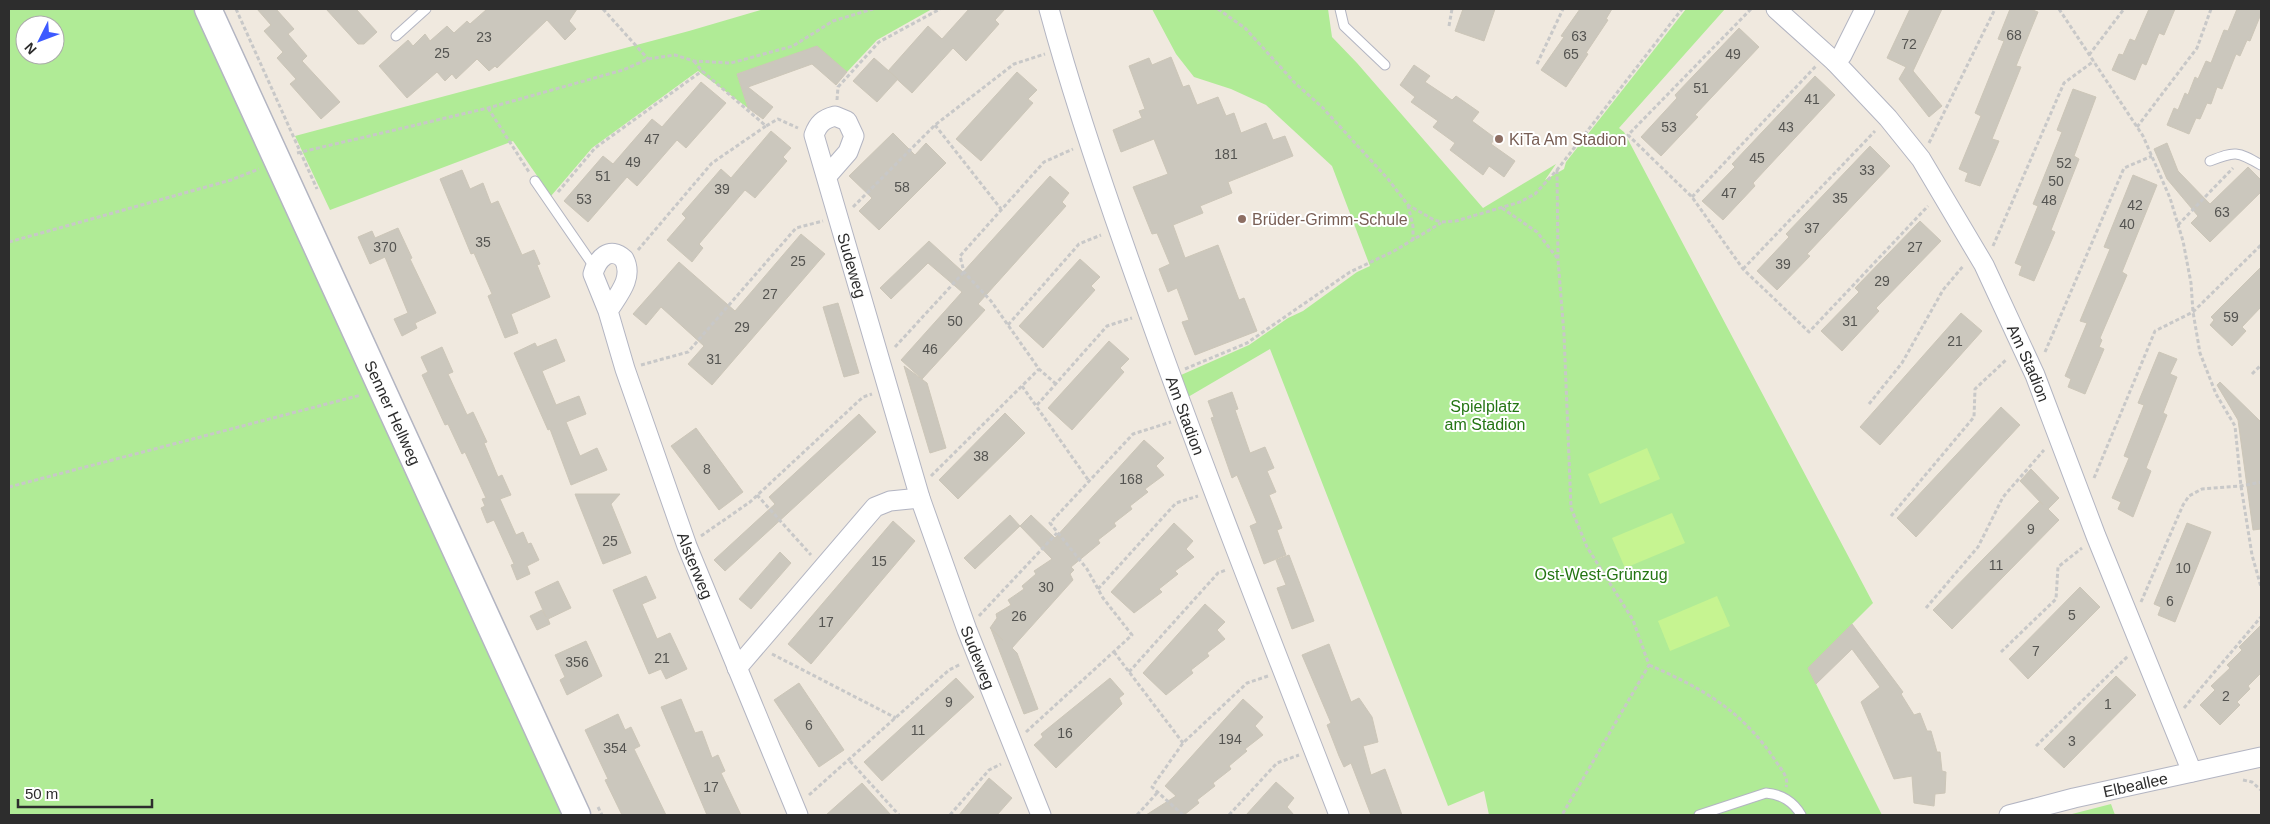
<svg xmlns="http://www.w3.org/2000/svg" width="2270" height="824" font-family="Helvetica,sans-serif">
<style>
.green{fill:#b0eb96;fill-rule:evenodd}
.pitch{fill:#c6f491}
.building{fill:#cbc7bd;stroke:#ccc6b8}
.lines{fill:none;stroke-linecap:round;stroke-linejoin:round}
.lane-casing{stroke:#b3b5c2;stroke-width:11}
.street-casing{stroke:#b3b5c2;stroke-width:21}
.secondary-casing{stroke:#b3b5c2;stroke-width:29}
.path{stroke:#c8c8c8;stroke-width:3;stroke-dasharray:4 2.5;stroke-linecap:butt}
.lane{stroke:#fff;stroke-width:9}
.street{stroke:#fff;stroke-width:19}
.secondary{stroke:#fff;stroke-width:26}
.education-dot{fill:#8d6e63;stroke:#fff;stroke-width:2}
.labels{text-anchor:middle;stroke-width:4;stroke-linejoin:round;paint-order:stroke}
.number-label{font-size:14px;fill:#545451}
.education-label{font-size:16px;fill:#785e54;stroke:#fff;text-anchor:start}
.street-label{font-size:16px;fill:#2d2d2d;stroke:#fff}
.park-label{font-size:16px;fill:#247513;stroke:#fff}
</style>
<rect width="100%" height="100%" fill="#f0e9df"/>
<g class="green">
<path d="M9,9H197L566,815H9ZM25,25H55V55H25Z"/>
<path d="M764,9H932L877,40L847,72L829,57L801,52L737,74L748,108L698,71L592,148L551,196L513,141L330,210L295,136L689,31Z"/>
<path d="M1152,9H1328L1332,37L1357,63L1483,208L1556,164L1545,180L1564,169L1566,162L1686,9H1725L1619,128L1624,132L1873,603L1808,668L1882,815H1489L1484,791L1448,806L1270,349L1188,397L1181,375L1249,345L1288,318L1303,311L1357,272L1370,266L1332,166L1266,105L1231,89L1194,77L1176,54Z"/>
<path d="M2111,804L2115,815H2067L2072,814Z"/>
</g>
<g class="pitch">
<path d="M1647,448L1660,479L1600,504L1588,474Z"/>
<path d="M1672,513L1685,543L1625,568L1612,538Z"/>
<path d="M1717,596L1730,626L1670,651L1658,621Z"/>
</g>
<g class="building">
<path d="M257,9H276L294,29L288,34L307,56L302,61L340,102L321,119L290,84L296,79L277,58L283,52L264,31L271,25Z"/>
<path d="M326,9H356L377,32L364,44H358Z"/>
<path d="M487,9H577L569,21L576,29L565,40L547,20L497,68L495,66L489,71L477,59L456,79L452,74L445,81L437,72L407,98L379,66L408,40L413,46L425,34L430,41L447,26L454,33L467,21L470,24Z"/>
<path d="M969,9H1005L995,20L999,24L966,61L953,48L912,93L888,71L928,26L942,39Z"/>
<path d="M1463,9H1495L1484,41L1455,31Z"/>
<path d="M1580,9H1612L1606,19L1608,20L1586,53L1588,54L1566,87L1541,70L1564,37L1561,36Z"/>
<path d="M1910,9H1942L1913,71L1942,106L1929,117L1899,79L1906,67L1887,58Z"/>
<path d="M2010,9H2030L2038,12L2016,66L2021,67L1992,139L1999,141L1980,186L1965,181L1968,173L1959,169L1981,116L1975,113L2004,41L1998,39Z"/>
<path d="M2149,9H2175L2164,35L2159,33L2146,65L2142,63L2135,80L2112,70L2119,54L2123,55L2130,39L2135,41Z"/>
<path d="M2237,9H2261V14L2250,41L2247,40L2240,56L2236,54L2222,89L2217,87L2211,104L2207,103L2200,119L2196,118L2189,134L2167,125L2174,108L2178,110L2185,93L2188,95L2195,77L2198,79L2206,61L2211,63L2224,30L2228,31Z"/>
<path d="M1739,28L1759,47L1695,115L1698,117L1661,156L1641,137L1677,98L1675,95Z"/>
<path d="M817,46L847,72L836,85L812,64L748,87L773,107L763,119L748,108L737,74Z"/>
<path d="M1171,57L1183,87L1189,85L1197,105L1218,97L1226,116L1234,113L1241,133L1266,123L1273,140L1285,136L1293,156L1228,182L1232,193L1200,206L1203,213L1173,225L1185,258L1218,245L1239,300L1244,298L1257,331L1195,355L1182,322L1189,320L1177,288L1168,292L1159,269L1170,264L1157,233L1152,234L1133,187L1168,174L1154,139L1121,152L1113,130L1142,118L1139,111L1145,109L1129,66L1149,58L1152,65Z"/>
<path d="M874,58L898,79L877,102L853,81Z"/>
<path d="M1414,65L1430,76L1425,82L1452,100L1456,96L1479,112L1472,121L1495,138L1491,144L1515,161L1504,177L1489,166L1483,175L1450,150L1455,143L1433,127L1438,121L1411,102L1415,97L1400,85Z"/>
<path d="M1017,72L1037,90L1028,99L1033,103L981,161L956,139Z"/>
<path d="M1815,76L1835,95L1753,183L1755,186L1723,220L1702,201L1735,167L1732,164Z"/>
<path d="M701,82L726,103L686,148L677,140L637,186L627,177L588,222L564,201L603,156L613,164L652,119L662,127Z"/>
<path d="M2073,89L2096,97L2074,156L2079,159L2051,230L2055,232L2034,281L2019,275L2022,266L2015,263L2038,206L2033,204L2062,132L2057,130Z"/>
<path d="M771,131L791,148L783,157L787,161L755,198L745,190L699,244L703,248L692,262L667,240L686,218L682,214L721,169L731,178Z"/>
<path d="M893,133L915,155L926,143L946,163L879,230L859,211L872,198L849,176Z"/>
<path d="M2167,143L2178,171L2210,204L2248,167L2261,180V192L2210,242L2191,223L2198,216L2167,179L2154,149Z"/>
<path d="M1870,146L1890,166L1807,254L1810,256L1777,290L1757,271L1789,237L1786,234Z"/>
<path d="M462,170L470,189L483,183L491,204L498,201L522,255L534,250L540,264L537,265L550,297L511,314L518,333L505,338L488,296L492,294L474,253L471,254L440,179Z"/>
<path d="M2133,175L2157,185L2122,272L2127,275L2100,338L2102,340L2099,347L2104,349L2085,394L2068,387L2071,379L2065,376L2087,323L2080,321L2110,249L2104,247Z"/>
<path d="M1050,176L1069,193L1062,202L1066,206L978,304L985,310L922,379L901,360L962,292L928,263L891,299L880,288L929,241L963,272Z"/>
<path d="M1920,221L1941,241L1876,308L1879,311L1842,351L1821,331L1859,292L1855,288Z"/>
<path d="M398,228L412,258L410,259L436,313L415,323L417,328L402,336L394,319L408,313L385,257L370,264L358,237L372,231L375,238Z"/>
<path d="M801,234L825,254L712,385L688,364L704,346L661,307L646,325L633,314L679,262L735,311Z"/>
<path d="M1080,259L1100,277L1091,286L1095,290L1043,348L1019,326Z"/>
<path d="M2261,267V307L2242,327L2246,331L2232,346L2210,325L2214,320L2211,317Z"/>
<path d="M838,303L859,373L844,377L823,307Z"/>
<path d="M1961,313L1982,331L1880,445L1860,427Z"/>
<path d="M556,339L565,361L542,371L556,405L579,396L586,414L566,422L580,456L597,448L607,470L571,485L550,429L548,430L514,353L535,343L537,347Z"/>
<path d="M1109,341L1129,359L1120,368L1124,372L1072,430L1048,408Z"/>
<path d="M442,347L453,372L448,374L467,415L473,412L487,442L484,443L498,477L502,475L511,495L500,499L516,535L523,532L528,544L531,543L539,560L527,566L530,574L517,580L511,565L514,564L494,520L487,523L481,508L485,506L482,499L486,498L465,452L462,454L448,424L445,425L422,375L428,372L421,357Z"/>
<path d="M2159,352L2177,359L2170,374L2177,377L2163,413L2167,415L2146,468L2151,471L2133,517L2118,509L2121,502L2112,498L2129,458L2124,456L2144,405L2138,403Z"/>
<path d="M904,366L927,383L946,448L930,453Z"/>
<path d="M2220,382L2261,422V529L2253,530L2238,420L2217,385Z"/>
<path d="M1232,392L1238,409L1235,410L1250,453L1265,447L1274,468L1267,471L1276,492L1269,495L1282,528L1277,530L1286,555L1264,564L1250,526L1257,523L1237,475L1232,478L1211,418L1214,417L1208,401Z"/>
<path d="M2001,407L2020,425L1916,537L1897,518Z"/>
<path d="M1005,413L1025,433L958,499L939,480Z"/>
<path d="M859,414L876,432L725,571L714,560L775,504L769,497Z"/>
<path d="M696,428L743,492L719,510L671,446Z"/>
<path d="M1144,440L1164,458L1156,466L1164,475L1145,489L1148,492L1130,506L1132,509L1114,523L1116,526L1098,540L1100,543L1071,567L1074,570L1070,574L1073,580L1012,648L1017,653L1038,709L1024,714L991,629L1003,640L990,628L997,618L996,614L1011,605L1008,600L1024,589L1022,586L1036,574L1034,571L1052,559L1020,526L1031,515L1055,538Z"/>
<path d="M2031,469L2059,498L2048,509L2059,520L1952,629L1933,610L2040,501L2043,505L2020,481Z"/>
<path d="M575,494H620L611,504L631,553L603,564Z"/>
<path d="M1010,515L1020,526L975,569L964,558Z"/>
<path d="M893,521L915,541L811,664L788,644Z"/>
<path d="M1174,523L1193,541L1186,549L1194,557L1175,571L1178,574L1159,589L1162,592L1134,613L1111,592Z"/>
<path d="M2187,523L2211,532L2175,622L2158,615L2161,607L2154,604Z"/>
<path d="M780,552L791,563L751,609L739,599Z"/>
<path d="M1289,555L1314,621L1292,629L1277,588L1286,585L1276,560Z"/>
<path d="M646,576L656,598L642,604L657,639L670,633L687,669L666,679L661,669L649,674L613,590Z"/>
<path d="M558,581L571,608L548,619L550,624L537,630L530,616L542,610L546,617L535,592Z"/>
<path d="M2080,587L2100,607L2028,679L2009,659Z"/>
<path d="M1205,604L1225,622L1217,630L1225,639L1207,653L1209,656L1191,670L1193,673L1166,695L1143,673Z"/>
<path d="M1852,624L1903,692L1901,694L1914,715L1920,713L1927,731H1931L1937,752H1940L1942,771L1946,772L1945,793L1935,794L1934,806L1914,803L1912,776L1894,779L1861,702L1880,687L1852,649L1816,684L1808,668Z"/>
<path d="M2261,625V673L2248,686L2250,689L2237,702L2240,705L2220,725L2200,705L2215,690L2211,686L2230,668L2227,665L2242,650L2239,647Z"/>
<path d="M586,641L602,676L567,695L560,680L565,677L555,655Z"/>
<path d="M1329,644L1351,702L1359,698L1372,717L1378,742L1363,746L1371,775L1385,769L1402,815H1371L1351,763L1344,767L1339,756L1327,725L1331,723L1302,655Z"/>
<path d="M2116,676L2136,695L2064,768L2044,749Z"/>
<path d="M956,678L974,697L882,781L864,762Z"/>
<path d="M1110,678L1124,694L1119,698L1122,704L1056,768L1034,745L1043,737L1041,734Z"/>
<path d="M799,683L844,750L819,767L774,700Z"/>
<path d="M681,699L695,733L702,731L712,758L718,755L725,771L721,773L741,815H707L661,707Z"/>
<path d="M1243,699L1263,717L1255,726L1263,735L1245,749L1247,751L1229,766L1231,769L1213,783L1215,786L1197,800L1199,803L1184,815H1146L1176,796L1165,786Z"/>
<path d="M618,714L625,730L631,727L640,746L634,749L666,815H622L605,780L608,779L585,730Z"/>
<path d="M989,778L1012,798L997,815H959Z"/>
<path d="M1276,782L1294,798L1287,807L1294,815H1246Z"/>
<path d="M862,783L891,815H826L845,798Z"/>
</g>
<g class="lines">
<defs>
<g id="lane">
<path d="M1340,9L1344,26L1385,65"/>
<path d="M396,36L426,9"/>
<path d="M2210,161C2235,151 2237,151 2261,165"/>
<path d="M535,181L595,268"/>
<path d="M1699,815L1766,793C1781,794 1794,802 1801,815"/>
</g>
<g id="street">
<path id="s1" d="M1049,9C1076,109 1110,207 1145,304C1206,476 1273,645 1339,815"/>
<path id="s2" d="M1776,9L1835,62L1888,118L1921,159L1984,265L2035,375L2096,536L2192,772"/>
<path d="M1835,62L1842,55L1865,9"/>
<path id="s3" d="M827,176L848,152L854,136L847,121L835,116C823,119 818,124 814,135L920,498L967,630L1041,815"/>
<path id="s4" d="M608,311C618,295 634,278 624,259C610,245 597,259 593,274L608,311L625,369L687,546L798,815"/>
<path d="M737,668L875,507L890,501L920,498"/>
<path id="s5" d="M2009,815L2074,798L2261,757"/>
</g>
<g id="secondary">
<path id="s6" d="M208,9L577,815"/>
</g>
</defs>
<use href="#lane" class="lane-casing"/>
<use href="#street" class="street-casing"/>
<use href="#secondary" class="secondary-casing"/>
<g class="path">
<path d="M236,9L317,189"/>
<path d="M603,9L648,59"/>
<path d="M1218,9L1245,28L1295,83L1322,107L1388,179L1408,205L1434,220L1442,222L1456,221L1520,202L1535,194L1557,170L1682,9"/>
<path d="M1751,9L1628,135L1692,197L1743,269L1809,332L1928,206"/>
<path d="M2059,9L2143,136L2170,198L2183,241L2191,283L2193,312L2200,353L2216,394L2235,426L2241,486L2252,555L2261,587"/>
<path d="M1449,26L1452,9"/>
<path d="M2089,55L2124,9"/>
<path d="M694,61L702,71L766,126L778,119L798,128"/>
<path d="M1537,64L1563,9"/>
<path d="M837,100L838,87L879,42L940,9"/>
<path d="M488,108L529,172"/>
<path d="M935,125L1001,209"/>
<path d="M2137,127L2197,48L2211,9"/>
<path d="M1929,143L1995,9"/>
<path d="M297,153L488,108L623,70L648,59L675,55L694,61L731,63L793,46L833,21L873,9"/>
<path d="M1557,170L1558,260L1564,334L1571,508L1587,547L1633,620L1649,665L1562,815"/>
<path d="M558,192L595,148L702,71"/>
<path d="M1692,197L1816,66"/>
<path d="M1408,205L1413,226V240"/>
<path d="M853,207L935,125L1014,64L1045,54"/>
<path d="M1502,208L1537,232L1558,259"/>
<path d="M2178,225L2233,168"/>
<path d="M9,242L231,180L259,169"/>
<path d="M1993,246L2064,83L2094,61"/>
<path d="M638,250L712,163L766,126"/>
<path d="M1743,269L1875,131"/>
<path d="M1008,325L1079,244L1101,235"/>
<path d="M895,347L964,272"/>
<path d="M2045,352L2124,168L2152,156"/>
<path d="M641,365L688,352L796,228L823,221"/>
<path d="M1185,369L1247,343L1350,272L1394,251L1441,223"/>
<path d="M2252,374L2261,365"/>
<path d="M1056,384L1039,369L991,301L964,272L960,256L1044,162L1073,149"/>
<path d="M1022,386L1089,481"/>
<path d="M1869,404L1902,363L1943,290L1964,265"/>
<path d="M1037,405L1107,326L1132,318"/>
<path d="M931,476L1039,369"/>
<path d="M2094,478L2155,331L2193,312L2261,245"/>
<path d="M9,487L361,395"/>
<path d="M757,495L811,555"/>
<path d="M1891,516L1974,417L1975,389L2007,359"/>
<path d="M701,536L750,502L863,397L872,394"/>
<path d="M1098,589L1176,503L1198,496"/>
<path d="M2141,602L2183,505L2189,496L2202,489L2241,486L2261,482"/>
<path d="M1926,608L1978,547L2003,497L2044,450"/>
<path d="M979,616L1057,533"/>
<path d="M1114,652L1183,743"/>
<path d="M2001,652L2056,599L2058,567L2082,548"/>
<path d="M772,654L896,718"/>
<path d="M1649,665C1704,689 1743,711 1777,763C1782,770 1789,778 1786,787"/>
<path d="M1129,672L1218,573L1226,570"/>
<path d="M2184,708L2261,617"/>
<path d="M1026,732L1132,635L1103,598L1087,569L1050,523L1133,434L1171,422"/>
<path d="M2036,746L2128,656"/>
<path d="M850,761L899,815"/>
<path d="M2243,780L2252,782L2261,790"/>
<path d="M809,795L949,670L961,664"/>
<path d="M598,807L602,815"/>
<path d="M950,815L989,770L1001,764"/>
<path d="M1137,815L1158,792"/>
<path d="M1183,815L1152,787L1183,743L1247,683L1268,676"/>
<path d="M1229,815L1277,763L1299,755"/>
</g>
<use href="#lane" class="lane"/>
<use href="#street" class="street"/>
<use href="#secondary" class="secondary"/>
</g>
<g class="education-dot">
<circle cx="1499" cy="139" r="5"/>
<circle cx="1242" cy="219" r="5"/>
</g>
<g class="labels">
<g class="number-label">
<text x="2014" y="40">68</text>
<text x="1579" y="41">63</text>
<text x="484" y="42">23</text>
<text x="1909" y="49">72</text>
<text x="442" y="58">25</text>
<text x="1571" y="59">65</text>
<text x="1733" y="59">49</text>
<text x="1701" y="93">51</text>
<text x="1812" y="104">41</text>
<text x="1669" y="132">53</text>
<text x="1786" y="132">43</text>
<text x="652" y="144">47</text>
<text x="1226" y="159">181</text>
<text x="1757" y="163">45</text>
<text x="633" y="167">49</text>
<text x="2064" y="168">52</text>
<text x="1867" y="175">33</text>
<text x="603" y="181">51</text>
<text x="2056" y="186">50</text>
<text x="902" y="192">58</text>
<text x="722" y="194">39</text>
<text x="1729" y="198">47</text>
<text x="1840" y="203">35</text>
<text x="584" y="204">53</text>
<text x="2049" y="205">48</text>
<text x="2135" y="210">42</text>
<text x="2222" y="217">63</text>
<text x="2127" y="229">40</text>
<text x="1812" y="233">37</text>
<text x="483" y="247">35</text>
<text x="385" y="252">370</text>
<text x="1915" y="252">27</text>
<text x="798" y="266">25</text>
<text x="1783" y="269">39</text>
<text x="1882" y="286">29</text>
<text x="770" y="299">27</text>
<text x="2231" y="322">59</text>
<text x="955" y="326">50</text>
<text x="1850" y="326">31</text>
<text x="742" y="332">29</text>
<text x="1955" y="346">21</text>
<text x="930" y="354">46</text>
<text x="714" y="364">31</text>
<text x="981" y="461">38</text>
<text x="707" y="474">8</text>
<text x="1131" y="484">168</text>
<text x="2031" y="534">9</text>
<text x="610" y="546">25</text>
<text x="879" y="566">15</text>
<text x="1996" y="570">11</text>
<text x="2183" y="573">10</text>
<text x="1046" y="592">30</text>
<text x="2170" y="606">6</text>
<text x="2072" y="620">5</text>
<text x="1019" y="621">26</text>
<text x="826" y="627">17</text>
<text x="2036" y="656">7</text>
<text x="662" y="663">21</text>
<text x="577" y="667">356</text>
<text x="2226" y="701">2</text>
<text x="949" y="707">9</text>
<text x="2108" y="709">1</text>
<text x="809" y="730">6</text>
<text x="918" y="735">11</text>
<text x="1065" y="738">16</text>
<text x="1230" y="744">194</text>
<text x="2072" y="746">3</text>
<text x="615" y="753">354</text>
<text x="711" y="792">17</text>
</g>
<g class="education-label">
<text x="1509" y="145">KiTa Am Stadion</text>
<text x="1252" y="225">Brüder-Grimm-Schule</text>
</g>
<g class="street-label">
<text dy="6" stroke="none"><textPath href="#s3" startOffset="244">Sudeweg</textPath></text>
<text dy="6" stroke="none"><textPath href="#s2" startOffset="440">Am Stadion</textPath></text>
<text dy="6" stroke="none"><textPath href="#s6" startOffset="444">Senner Hellweg</textPath></text>
<text dy="6" stroke="none"><textPath href="#s1" startOffset="429">Am Stadion</textPath></text>
<text dy="6" stroke="none"><textPath href="#s4" startOffset="410">Alsterweg</textPath></text>
<text dy="6" stroke="none"><textPath href="#s3" startOffset="656">Sudeweg</textPath></text>
<text dy="6" stroke="none"><textPath href="#s5" startOffset="130">Elbeallee</textPath></text>
</g>
<g class="park-label">
<text x="1485" y="412">Spielplatz<tspan x="1485" dy="18">am Stadion</tspan></text>
<text x="1601" y="580">Ost-West-Grünzug</text>
</g>
</g>
<rect width="2270" height="824" fill="none" stroke="#2d2d2d" stroke-width="20"/>
<g transform="translate(40 40) rotate(228)"><circle r="24" fill="#ffffff" stroke="#ababab"/>
<path d="M0-4L9 19L0 12L-9 19Z" fill="#3d5aff"/>
<text y="-8" font-size="14" font-weight="bold" text-anchor="middle" fill="#2d2d2d">N</text>
</g>
<path d="M18 799v8h134v-8" fill="none" stroke="#2d2d2d" stroke-width="2.5"/>
<text x="25" y="799" font-size="15" fill="#2d2d2d" stroke="#ffffff" stroke-width="4" paint-order="stroke">50 m</text>
</svg>
